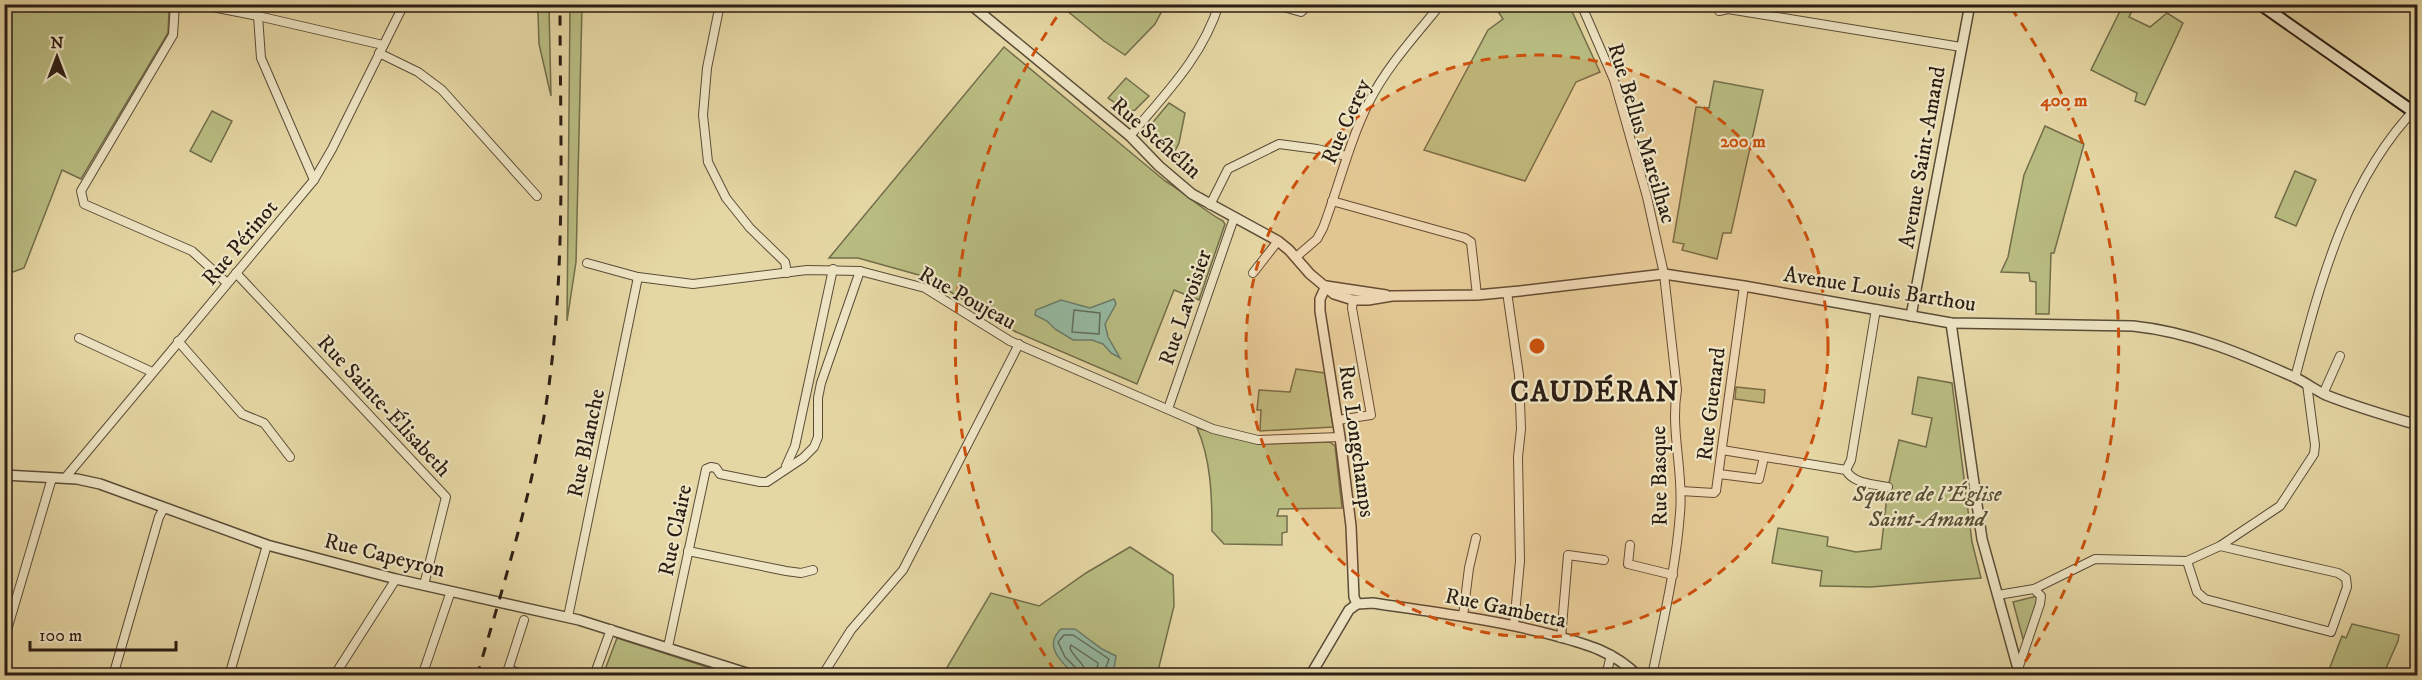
<svg xmlns="http://www.w3.org/2000/svg" width="2422" height="680" font-family="'IM FELL DW Pica',serif">
<style>
.green{fill:#b9bd82;stroke:#726d4b;stroke-width:1.5}
.water{fill:#96baa3;stroke:#6b7b6a;stroke-width:1.5}
.lines{fill:none;stroke-linecap:round;stroke-linejoin:round}
.shore{stroke:#606c5c;stroke-width:1.5}
.minor-casing{stroke:#5a4c38;stroke-width:10}
.tertiary-casing{stroke:#5a4c38;stroke-width:12}
.secondary-casing{stroke:#2b1d14;stroke-width:14}
.minor{stroke:#eee5c4;stroke-width:8}
.tertiary{stroke:#eee5c4;stroke-width:9}
.secondary{stroke:#eee5c4;stroke-width:10}
.rail{stroke:#2b1d14;stroke-width:3;stroke-dasharray:10 10;stroke-linecap:butt}
.ring{fill:none;stroke:#cc500d;stroke-width:3;stroke-dasharray:10 8}
.labels{text-anchor:middle;stroke-width:4.5;stroke-linejoin:round;paint-order:stroke}
.street-label{font-size:22px;fill:#2b1d14;stroke:#eee5c4}
.park-label{font-size:22px;font-style:italic;fill:#564d35;stroke:#eee5c4}
.district-label{font-size:28px;font-weight:bold;letter-spacing:1.5px;fill:#2b1d14;stroke:#eee5c4}
.centre{fill:#cc500d;stroke:#eee5c4;stroke-width:3}
.ring-label{font-size:18px;text-anchor:middle;font-weight:bold;fill:#cc500d;stroke:#eee5c4;stroke-width:4.5;stroke-linejoin:round;paint-order:stroke}
</style>
<rect width="100%" height="100%" fill="#e5d7a4"/>
<filter id="stains"><feTurbulence type="fractalNoise" baseFrequency=".00333" numOctaves="4"/><feColorMatrix values="0 0 0 0 .2 0 0 0 0 .09 0 0 0 0 .02 0 0 0 .5 -.17"/></filter>
<radialGradient id="worn" r=".72"><stop offset=".6" stop-color="#630" stop-opacity="0"/><stop offset="1" stop-color="#630" stop-opacity=".3"/></radialGradient>
<g class="green">
<path d="M89,4L95,7L96,4L166,5L169,12L168,33L81,179L62,170L24,268L13,272L4,269L5,5Z"/>
<path d="M521,5H549L551,96L539,44L538,12L521,7Z"/>
<path d="M582,5L576,262L567,321L570,5Z"/>
<path d="M1060,5H1165L1155,24L1125,55L1104,41Z"/>
<path d="M1494,5H1569L1600,72L1576,82L1525,181L1424,150L1488,30L1503,19Z"/>
<path d="M2123,5H2135L2129,17L2150,27L2167,13L2183,23L2145,105L2135,101L2137,93L2091,70Z"/>
<path d="M1004,47L1165,181C1186,193 1202,210 1223,221L1225,224L1199,300L1174,290L1137,384L1016,332L926,277L858,258H829Z"/>
<path d="M1126,78L1149,96L1135,110L1129,112L1108,98Z"/>
<path d="M1714,81L1763,90L1731,233H1723L1717,259L1682,250L1684,244L1673,242L1696,107L1709,108Z"/>
<path d="M1169,103L1185,113L1179,143L1172,157C1163,149 1148,141 1148,128Z"/>
<path d="M212,111L232,121L211,162L190,151Z"/>
<path d="M2045,126L2084,144L2054,253H2051L2049,314H2036V282L2030,281L2029,273L2001,272L2008,257L2024,175Z"/>
<path d="M2295,171L2316,180L2296,226L2275,217Z"/>
<path d="M1296,369L1325,373L1333,427L1260,431L1261,410H1257L1259,390L1290,392Z"/>
<path d="M1918,377L1952,383L1972,542L1981,578L1871,587L1823,586H1820L1822,571L1772,563L1778,528L1828,537L1827,546L1856,552L1881,549L1888,487L1899,440L1926,447L1932,418L1912,414Z"/>
<path d="M1736,387L1765,390L1764,403L1735,399Z"/>
<path d="M1197,428L1258,444L1330,442L1335,446L1342,508L1279,509L1277,516H1287V532L1282,533V545L1224,544L1212,531C1212,497 1211,459 1197,428Z"/>
<path d="M1130,547L1173,575L1174,606L1157,675L942,676L991,593L1039,606L1086,573Z"/>
<path d="M2037,596L2038,599L2025,646L2013,602Z"/>
<path d="M2352,624L2399,635L2398,641L2383,675H2327L2342,636L2346,638Z"/>
<path d="M617,638L732,675H603Z"/>
</g>
<g class="water">
<path d="M1114,299L1116,304L1105,324L1108,337L1120,358L1111,353L1103,344L1092,340H1073L1055,329L1047,321L1035,315L1036,310L1061,300L1090,308Z"/>
<path d="M1061,629H1075L1102,649L1116,656L1114,668L1106,675H1075C1061,662 1043,646 1061,629Z"/>
</g>
<g class="lines">
<g class="shore">
<path d="M1074,310L1100,313L1099,334L1072,332Z"/>
<path d="M1079,676L1078,670L1065,657L1058,642L1064,635H1073L1109,659L1103,676"/>
<path d="M1086,676C1086,663 1074,659 1070,648L1071,645L1098,663L1096,676"/>
</g>
<defs>
<g id="minor">
<path d="M175,4L173,35L81,191L84,204L192,251L227,283"/>
<path d="M197,4L258,16L383,45"/>
<path d="M720,4L707,68L703,115L708,162L726,198L750,228L785,262L787,273"/>
<path d="M1273,4L1301,12L1310,4"/>
<path d="M1581,4L1614,80L1647,197L1664,274L1677,390C1670,431 1684,472 1680,513C1676,568 1663,622 1652,676"/>
<path d="M1719,11L1728,9L1961,47"/>
<path d="M258,16L261,58L314,180"/>
<path d="M379,53L418,72L442,90L537,196"/>
<path d="M1130,136C1165,94 1202,58 1219,4"/>
<path d="M1332,201L1465,238L1471,242L1477,295"/>
<path d="M1210,205L1228,169L1279,144L1317,149L1346,156"/>
<path d="M1296,257L1317,239L1323,228C1339,186 1349,142 1369,102C1387,66 1416,35 1441,4"/>
<path d="M587,263L638,277L693,284L807,270L860,271L925,288L1010,341L1213,429L1258,440L1340,437"/>
<path d="M236,273L446,497L424,585"/>
<path d="M1253,273L1278,241"/>
<path d="M1507,292L1519,375L1521,429L1518,457L1520,561L1514,625"/>
<path d="M79,338L152,372"/>
<path d="M178,341L242,414L264,423L290,457"/>
<path d="M2295,378C2320,283 2347,178 2418,106"/>
<path d="M2323,394L2340,356"/>
<path d="M1168,409L1234,218"/>
<path d="M1338,420L1371,415L1352,308L1353,300"/>
<path d="M1722,450L1846,470C1853,484 1874,484 1888,487"/>
<path d="M786,466L795,446L833,269"/>
<path d="M1846,470L1851,460L1876,309"/>
<path d="M1719,474L1759,479L1764,457"/>
<path d="M65,478L314,180L332,149L404,4"/>
<path d="M1681,491L1714,493L1716,491L1744,286"/>
<path d="M1630,545L1628,564L1673,575"/>
<path d="M688,551L786,571L801,573L813,570"/>
<path d="M2187,561L2197,592L2205,599L2331,632L2347,587L2346,578L2338,573L2220,546"/>
<path d="M1998,595L2034,589L2095,559L2187,561L2220,546L2280,506L2314,454L2315,445L2307,384"/>
<path d="M1463,616L1469,568L1476,538"/>
<path d="M568,617L638,277"/>
<path d="M1561,638L1568,555L1604,560"/>
<path d="M4,640L52,478"/>
<path d="M668,647L706,469L711,467L716,468L720,474L760,482H767L803,458L814,447L818,437V398L821,383L860,271"/>
<path d="M508,669L527,676"/>
<path d="M2018,669L2040,604L2041,596L2034,589"/>
<path d="M113,676L159,517L164,508"/>
<path d="M229,676L267,545"/>
<path d="M334,676L396,579"/>
<path d="M422,676L451,591"/>
<path d="M506,676L524,620"/>
<path d="M594,676L611,629"/>
<path d="M822,676L851,630L903,570L1019,344"/>
<path d="M1606,676L1611,655"/>
</g>
<g id="tertiary">
<path d="M970,4L1130,136L1159,166L1192,194L1278,241L1289,250L1310,274L1334,294L1353,300H1368L1392,296L1477,295L1520,291L1664,274L1744,286L1951,323L2133,326C2191,332 2242,354 2294,377C2305,382 2315,390 2326,395C2356,407 2387,416 2418,425"/>
<path d="M1326,286L1320,299V311L1340,437L1351,526L1354,597L1357,604"/>
<path d="M1326,286L1386,295"/>
<path d="M1911,316L1970,4"/>
<path d="M1951,323L1982,539L2020,676"/>
<path d="M4,475L77,479L100,484L267,545L396,579L579,620L756,676"/>
<path d="M1357,604L1373,603C1432,612 1491,619 1549,634C1582,643 1613,650 1638,676"/>
<path d="M1310,676L1349,610L1357,604"/>
</g>
<path id="secondary" d="M2260,4L2418,115"/>
</defs>
<use href="#minor" class="minor-casing"/>
<use href="#tertiary" class="tertiary-casing"/>
<use href="#secondary" class="secondary-casing"/>
<use href="#minor" class="minor"/>
<use href="#tertiary" class="tertiary"/>
<use href="#secondary" class="secondary"/>
<path class="rail" d="M477,676C505,580 535,484 549,385C566,259 560,131 560,4"/>
</g>
<circle cx="1537" cy="346" r="291" fill="#cc500d" fill-opacity=".12"/>
<g class="ring">
<circle cx="1537" cy="346" r="291"/>
<path d="M1055 671A582 582 0 0 1 1063 8M2011 8A582 582 0 0 1 2019 671"/>
</g>
<g class="labels">
<g class="street-label">
<text transform="translate(1345 121) rotate(-66)" y="8">Rue Cerey</text>
<text transform="translate(1643 133) rotate(73)" y="8">Rue Bellus Mareilhac</text>
<text transform="translate(1157 137) rotate(41)" y="8">Rue Stéhélin</text>
<text transform="translate(1921 157) rotate(-80)" y="8">Avenue Saint-Amand</text>
<text transform="translate(239 242) rotate(-50)" y="8">Rue Périnot</text>
<text transform="translate(1880 288) rotate(9)" y="8">Avenue Louis Barthou</text>
<text transform="translate(968 297) rotate(29)" y="8">Rue Poujeau</text>
<text transform="translate(1184 307) rotate(-71)" y="8">Rue Lavoisier</text>
<text transform="translate(1710 404) rotate(-83)" y="8">Rue Guenard</text>
<text transform="translate(385 405) rotate(47)" y="8">Rue Sainte-Élisabeth</text>
<text transform="translate(1358 441) rotate(82)" y="8">Rue Longchamps</text>
<text transform="translate(585 443) rotate(-78)" y="8">Rue Blanche</text>
<text transform="translate(1658 476) rotate(-91)" y="8">Rue Basque</text>
<text transform="translate(674 530) rotate(-78)" y="8">Rue Claire</text>
<text transform="translate(385 554) rotate(14)" y="8">Rue Capeyron</text>
<text transform="translate(1506 607) rotate(12)" y="8">Rue Gambetta</text>
</g>
<g class="park-label">
<text x="1927" y="501">Square de l'Église<tspan x="1927" dy="25">Saint-Amand</tspan></text>
</g>
<g class="district-label">
<text x="1595" y="401">CAUDÉRAN</text>
</g>
</g>
<circle cx="1537" cy="346" r="9" class="centre"/>
<g class="ring-label">
<text x="2064" y="106">400 m</text>
<text x="1743" y="147">200 m</text>
</g>
<rect width="2422" height="680" fill="none" stroke="#e5d7a4" stroke-width="24"/>
<rect x="6" y="6" width="2410" height="668" fill="none" stroke="#2b1d14" stroke-width="3"/>
<rect x="12" y="12" width="2398" height="656" fill="none" stroke="#2b1d14" stroke-width="1.5"/>
<g transform="translate(57 57)" stroke="#eee5c4" stroke-width="4.5" paint-order="stroke">
<path d="M0-4.5L10 22L0 15L-10 22Z" fill="#2b1d14"/>
<text y="-9" font-size="16" font-weight="bold" text-anchor="middle" fill="#2b1d14">N</text>
</g>
<path d="M30 641v9h146v-9" fill="none" stroke="#2b1d14" stroke-width="3"/>
<text x="39" y="641" font-size="18" fill="#2b1d14" stroke="#eee5c4" stroke-width="4.5" paint-order="stroke">100 m</text>
<rect width="100%" height="100%" filter="url(#stains)"/>
<rect width="100%" height="100%" fill="url(#worn)"/>
</svg>
